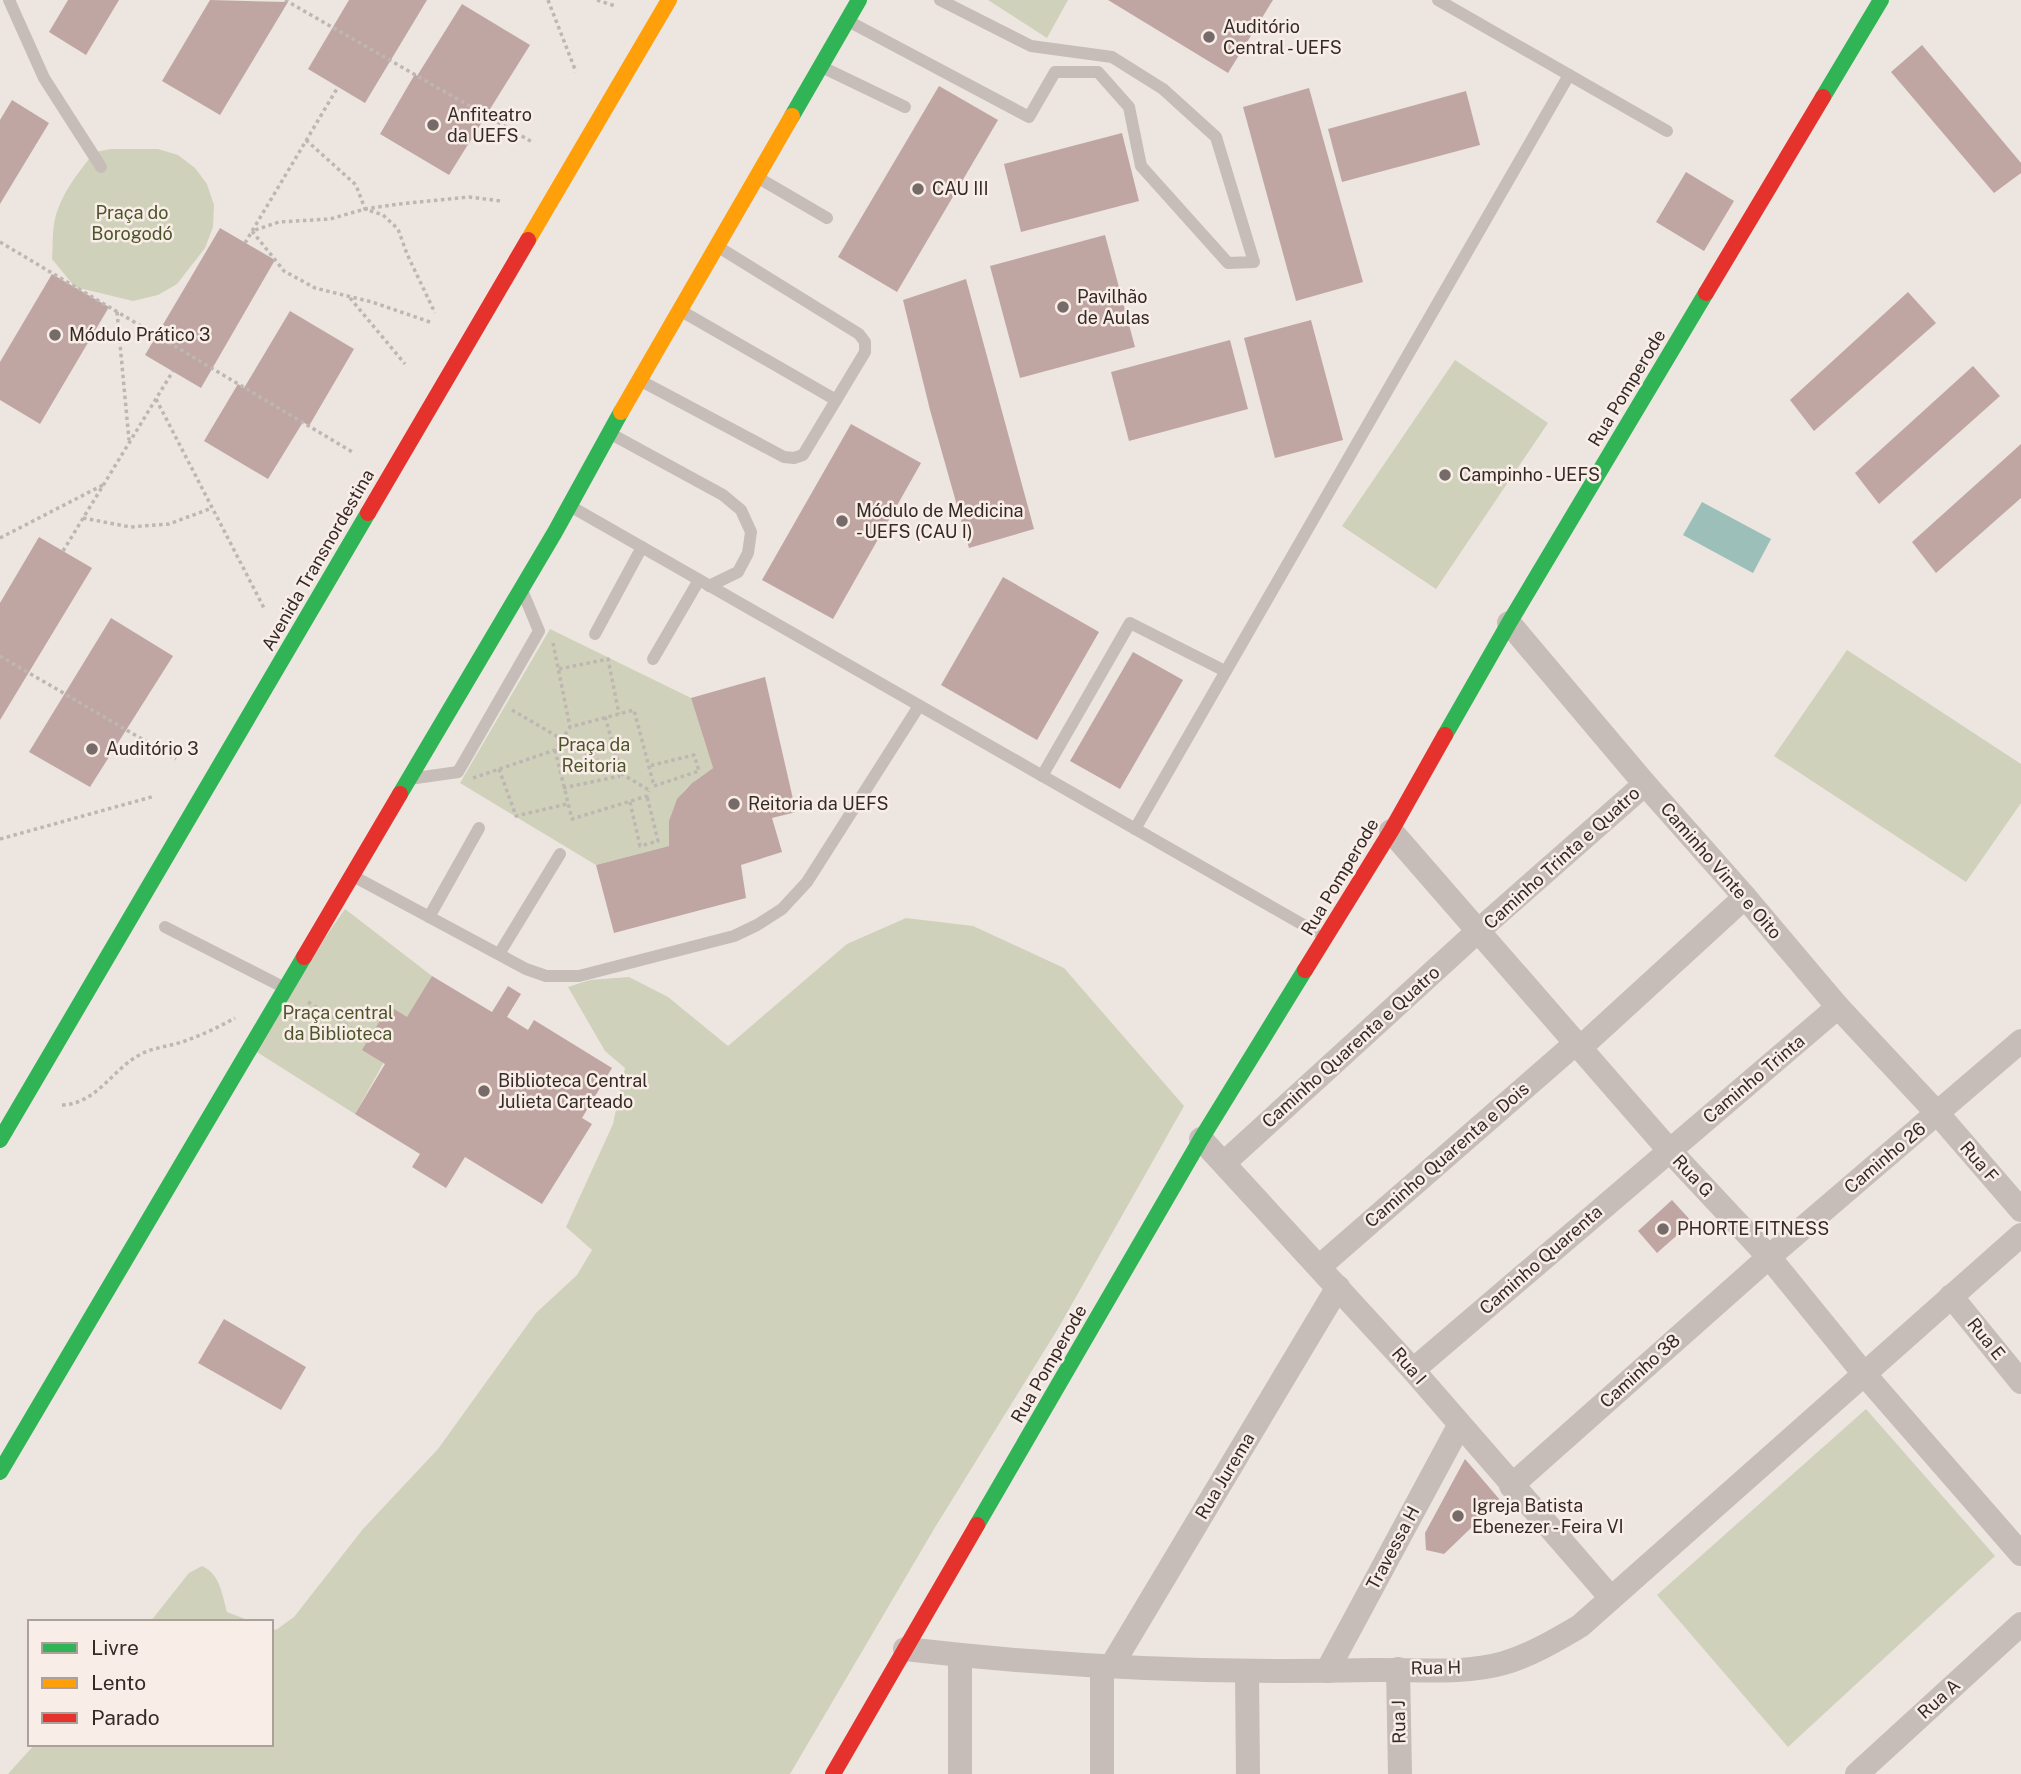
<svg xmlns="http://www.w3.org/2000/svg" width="2021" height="1774" font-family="'Public Sans',sans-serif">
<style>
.green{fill:#d0d1ba}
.water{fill:#9cbfba}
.building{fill:#c0a6a2}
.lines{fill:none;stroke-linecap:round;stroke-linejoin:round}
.path{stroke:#beb6b2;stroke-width:3.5;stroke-dasharray:3.5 3.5;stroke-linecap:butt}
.lane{stroke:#c6bdb9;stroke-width:12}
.street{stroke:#c6bdb9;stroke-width:24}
.fast{stroke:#30b455;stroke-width:16}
.slow{stroke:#ff9f0a;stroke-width:16}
.jam{stroke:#e5322d;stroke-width:16}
.poi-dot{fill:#766b68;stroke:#f9eee7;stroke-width:2.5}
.labels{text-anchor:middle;stroke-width:5;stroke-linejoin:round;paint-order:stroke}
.poi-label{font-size:18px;fill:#362a27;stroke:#f9eee7;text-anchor:start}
.park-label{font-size:18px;fill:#4b542b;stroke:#f9eee7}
.street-label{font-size:18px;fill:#362a27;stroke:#f9eee7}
</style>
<rect width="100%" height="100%" fill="#ede5e0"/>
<g class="green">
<path d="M988,0H1068L1047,38Z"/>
<path d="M111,149H158L178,155L195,168L207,184L214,205L213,227L205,248L177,284L158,295L133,301L75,287L52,259C53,246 52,232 55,219C61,194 79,171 95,152Z"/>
<path d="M1455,360L1548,423L1436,589L1342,526Z"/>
<path d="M550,629L691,698L713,768C679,790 668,804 669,846L596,865L460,783Z"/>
<path d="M1847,650L2021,764V803L1966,882L1774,756Z"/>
<path d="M345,909L432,976L355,1114L249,1047Z"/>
<path d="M906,918L973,926L1064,968L1184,1106L1059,1327L934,1529L790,1774H8L35,1744H271V1629L276,1630L294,1617L363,1529L438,1449L536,1313L577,1275L592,1250L566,1227L613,1124L625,1068L605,1051L568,987L590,980L629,977L668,997L728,1046L847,944Z"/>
<path d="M1866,1409L1995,1556L1788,1747L1657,1595Z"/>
<path d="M202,1566C220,1574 222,1594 227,1612L253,1622H150L189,1573Z"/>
</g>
<path class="water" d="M1702,502L1771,539L1753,573L1683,535Z"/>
<g class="building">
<path d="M68,0H119L86,55L49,32Z"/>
<path d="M210,0L288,2L220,115L162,81Z"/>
<path d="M349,0H427L365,103L308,69Z"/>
<path d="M1108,0H1273L1228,73Z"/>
<path d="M462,4L530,45L449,175L380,134L415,74L417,76Z"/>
<path d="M1922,45L2021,163V173L1994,193L1891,72Z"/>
<path d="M939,86L998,120L897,292L838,257Z"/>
<path d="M1309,88L1363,282L1296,301L1243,107Z"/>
<path d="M1466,91L1480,145L1342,182L1328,129Z"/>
<path d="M12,100L49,123L0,204V120Z"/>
<path d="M1122,133L1139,201L1021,232L1004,164Z"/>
<path d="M1686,172L1734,201L1704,251L1656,222Z"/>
<path d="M220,228L275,260L201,388L145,355Z"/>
<path d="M1105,235L1135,347L1020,378L990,266Z"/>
<path d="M52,274L109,307L40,424L0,400V362Z"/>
<path d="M966,279L1034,529L969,548L930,410L903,300Z"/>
<path d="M1908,292L1936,323L1814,431L1790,400Z"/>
<path d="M290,311L354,349L309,426L303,422L268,479L204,441L238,384L244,388Z"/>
<path d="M1311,320L1343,440L1275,458L1244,338Z"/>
<path d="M1230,340L1248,409L1129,441L1111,372Z"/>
<path d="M1973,366L2000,396L1879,504L1855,473Z"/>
<path d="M851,424L921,463L833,619L762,580Z"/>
<path d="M2021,444V498L1936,573L1912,542Z"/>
<path d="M39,537L92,568L0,720V603Z"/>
<path d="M1003,577L1099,632L1037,740L941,685Z"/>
<path d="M111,618L173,656L90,787L29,752Z"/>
<path d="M1133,652L1183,680L1120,789L1070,761Z"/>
<path d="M765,677L796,812L772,818L782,852L741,865L746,898L614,933L596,865L669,846V821L677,799L692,783L713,768L691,698Z"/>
<path d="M432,976L492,1012L508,986L521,994L507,1017L528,1030L534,1020L612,1068L582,1118L592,1124L542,1204L465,1157L446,1188L412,1167L420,1154L355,1114L385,1064L362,1050L389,1006L407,1017Z"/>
<path d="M1672,1200L1692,1222L1657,1253L1638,1231Z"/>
<path d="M224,1319L306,1367L281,1410L198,1363Z"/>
<path d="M1465,1459L1500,1500L1444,1554L1426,1550L1425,1533Z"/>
</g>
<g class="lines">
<g class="path">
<path d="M285,0L534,143"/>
<path d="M548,0L576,72"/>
<path d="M597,0L615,6"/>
<path d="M306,140L356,185L365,209L383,215L398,229L407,254L435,313"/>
<path d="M0,242L354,453"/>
<path d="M245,243L338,87"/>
<path d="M350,298L405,364"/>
<path d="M117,312L129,440"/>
<path d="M430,322L372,302L315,288L284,271L252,231L279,222L330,219L365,209L399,204L469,197L501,201"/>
<path d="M156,399L264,608"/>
<path d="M83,518L130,527L169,524L212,508"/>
<path d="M0,538L103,485"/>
<path d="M63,551L173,371"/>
<path d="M553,643L570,727"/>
<path d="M0,656L176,759"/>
<path d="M559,669L608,659L619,714"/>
<path d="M512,710L649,790"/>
<path d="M605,717L622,775"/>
<path d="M555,750L572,819L647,796L649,791"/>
<path d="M499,769L516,816L567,804"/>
<path d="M473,778L555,750L570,727L634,710L654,786L699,771L694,755L649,766"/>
<path d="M563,788L620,776"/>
<path d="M630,802L640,846L658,841L647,796"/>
<path d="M0,839L155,796"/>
<path d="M308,1002L369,1039"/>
<path d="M62,1105C99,1103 112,1068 143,1053C156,1047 171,1046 185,1041C202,1035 219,1027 235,1018"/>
</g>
<g class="lane">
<path d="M9,0L44,78L101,167"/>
<path d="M1438,0L1667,131"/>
<path d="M850,22L1029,117L1055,72H1098L1129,107L1141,166L1228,263L1254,262L1216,137L1163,89L1112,57L1031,46L940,0"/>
<path d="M824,68L905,107"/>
<path d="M757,177L827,218"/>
<path d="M683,312L836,400"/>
<path d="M643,382L784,457L794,458L803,455L865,352V342L859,334L720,248"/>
<path d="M613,435L723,495L741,510L751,532L748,553L738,572L709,586"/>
<path d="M570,506L1314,931"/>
<path d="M595,634L642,547"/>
<path d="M653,659L699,580"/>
<path d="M1042,776L1130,623L1225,671"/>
<path d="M416,778L458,772L539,631L524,595"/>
<path d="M1135,829L1569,75"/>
<path d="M353,876L526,969L546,976H579L734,936L757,925L782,909L807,882L919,706"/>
<path d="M429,917L479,828"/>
<path d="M165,927L283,987"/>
<path d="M499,954L560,854"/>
</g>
<g class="street">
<path d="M1509,623L1645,784L1745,897L1838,1007L1938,1114L2021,1210"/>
<path d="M1391,831L1669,1150L1769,1257L1865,1375L2021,1554"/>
<path d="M1580,1048L1745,897"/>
<path d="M1201,1139L1413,1370L1611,1598"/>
<path d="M1224,1163L1478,931L1645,784"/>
<path d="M1319,1267L1576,1043"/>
<path d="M1951,1296L2021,1382"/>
<path d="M1413,1370L1838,1007"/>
<path d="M1511,1486L1769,1257L2021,1041"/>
<path d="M905,1649C1060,1667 1216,1674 1372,1670C1415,1669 1462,1675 1504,1663C1531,1655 1556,1640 1580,1626L2021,1235"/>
<path d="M960,1656V1774"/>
<path d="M1112,1665L1338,1287"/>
<path d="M1102,1666V1774"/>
<path d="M1398,1669L1400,1774"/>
<path d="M1327,1671L1459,1426"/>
<path d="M1247,1672L1248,1774"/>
<path d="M1857,1774L2021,1624"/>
</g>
<g class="fast">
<path d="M1823,97L1881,0"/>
<path d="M792,116L859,0"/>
<path d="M1445,735L1509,623L1706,293"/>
<path d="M400,794L555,532L621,412"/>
<path d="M0,1140L368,513"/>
<path d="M0,1472L304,957"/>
<path d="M977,1525L1201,1139L1305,970"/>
</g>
<g class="slow">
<path d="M528,240L669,0"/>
<path d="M621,412L792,116"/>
</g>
<g class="jam">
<path d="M1706,293L1823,97"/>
<path d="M368,513L528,240"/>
<path d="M304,957L400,794"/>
<path d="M1305,970L1391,831L1445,735"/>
<path d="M833,1774L977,1525"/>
</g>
</g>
<g class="poi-dot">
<circle cx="1209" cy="37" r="7"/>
<circle cx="433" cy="125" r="7"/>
<circle cx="918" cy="189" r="7"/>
<circle cx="1063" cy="307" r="7"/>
<circle cx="55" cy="335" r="7"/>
<circle cx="1445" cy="475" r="7"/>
<circle cx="842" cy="521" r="7"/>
<circle cx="92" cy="749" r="7"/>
<circle cx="734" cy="804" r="7"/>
<circle cx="484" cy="1091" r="7"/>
<circle cx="1663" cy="1229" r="7"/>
<circle cx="1458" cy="1516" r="7"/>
</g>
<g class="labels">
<g class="poi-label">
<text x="1223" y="33">Auditório<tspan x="1223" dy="21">Central - UEFS</tspan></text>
<text x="447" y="121">Anfiteatro<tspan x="447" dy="21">da UEFS</tspan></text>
<text x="932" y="195">CAU III</text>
<text x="1077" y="303">Pavilhão<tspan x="1077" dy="21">de Aulas</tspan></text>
<text x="69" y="341">Módulo Prático 3</text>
<text x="1459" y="481">Campinho - UEFS</text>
<text x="856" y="517">Módulo de Medicina<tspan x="856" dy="21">- UEFS (CAU I)</tspan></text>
<text x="106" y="755">Auditório 3</text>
<text x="748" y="810">Reitoria da UEFS</text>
<text x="498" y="1087">Biblioteca Central<tspan x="498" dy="21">Julieta Carteado</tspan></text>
<text x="1677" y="1235">PHORTE FITNESS</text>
<text x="1472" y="1512">Igreja Batista<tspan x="1472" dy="21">Ebenezer - Feira VI</tspan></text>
</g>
<g class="park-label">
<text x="132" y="219">Praça do<tspan x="132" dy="21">Borogodó</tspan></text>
<text x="594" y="751">Praça da<tspan x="594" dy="21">Reitoria</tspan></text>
<text x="338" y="1019">Praça central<tspan x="338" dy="21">da Biblioteca</tspan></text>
</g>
<g class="street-label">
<text transform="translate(1627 388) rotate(-59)" y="6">Rua Pomperode</text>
<text transform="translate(318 560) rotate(-60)" y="6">Avenida Transnordestina</text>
<text transform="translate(1562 858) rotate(-42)" y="6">Caminho Trinta e Quatro</text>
<text transform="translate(1721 871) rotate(49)" y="6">Caminho Vinte e Oito</text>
<text transform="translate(1340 877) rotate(-59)" y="6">Rua Pomperode</text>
<text transform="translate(1351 1047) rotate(-42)" y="6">Caminho Quarenta e Quatro</text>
<text transform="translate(1754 1079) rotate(-40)" y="6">Caminho Trinta</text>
<text transform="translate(1447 1155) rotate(-41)" y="6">Caminho Quarenta e Dois</text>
<text transform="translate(1885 1158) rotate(-40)" y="6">Caminho 26</text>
<text transform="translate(1979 1162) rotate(49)" y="6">Rua F</text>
<text transform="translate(1693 1176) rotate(47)" y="6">Rua G</text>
<text transform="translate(1541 1260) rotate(-41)" y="6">Caminho Quarenta</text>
<text transform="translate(1986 1339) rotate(51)" y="6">Rua E</text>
<text transform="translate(1049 1364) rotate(-60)" y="6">Rua Pomperode</text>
<text transform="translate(1409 1366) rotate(49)" y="6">Rua I</text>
<text transform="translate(1640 1371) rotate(-42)" y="6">Caminho 38</text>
<text transform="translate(1225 1476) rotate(-59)" y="6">Rua Jurema</text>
<text transform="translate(1393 1548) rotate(-62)" y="6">Travessa H</text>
<text transform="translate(1436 1668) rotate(-1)" y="6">Rua H</text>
<text transform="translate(1939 1699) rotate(-42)" y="6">Rua A</text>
<text transform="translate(1399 1722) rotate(-91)" y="6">Rua J</text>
</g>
</g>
<rect x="28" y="1620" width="245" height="126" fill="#f9eee7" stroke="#aba09a" stroke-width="2"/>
<rect x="42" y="1643" width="35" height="10" fill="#30b455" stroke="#aba09a" stroke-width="2"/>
<text x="91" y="1655" font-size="21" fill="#362a27">Livre</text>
<rect x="42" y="1678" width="35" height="10" fill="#ff9f0a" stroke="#aba09a" stroke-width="2"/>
<text x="91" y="1690" font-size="21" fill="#362a27">Lento</text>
<rect x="42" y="1713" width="35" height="10" fill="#e5322d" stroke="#aba09a" stroke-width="2"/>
<text x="91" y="1725" font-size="21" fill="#362a27">Parado</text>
</svg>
